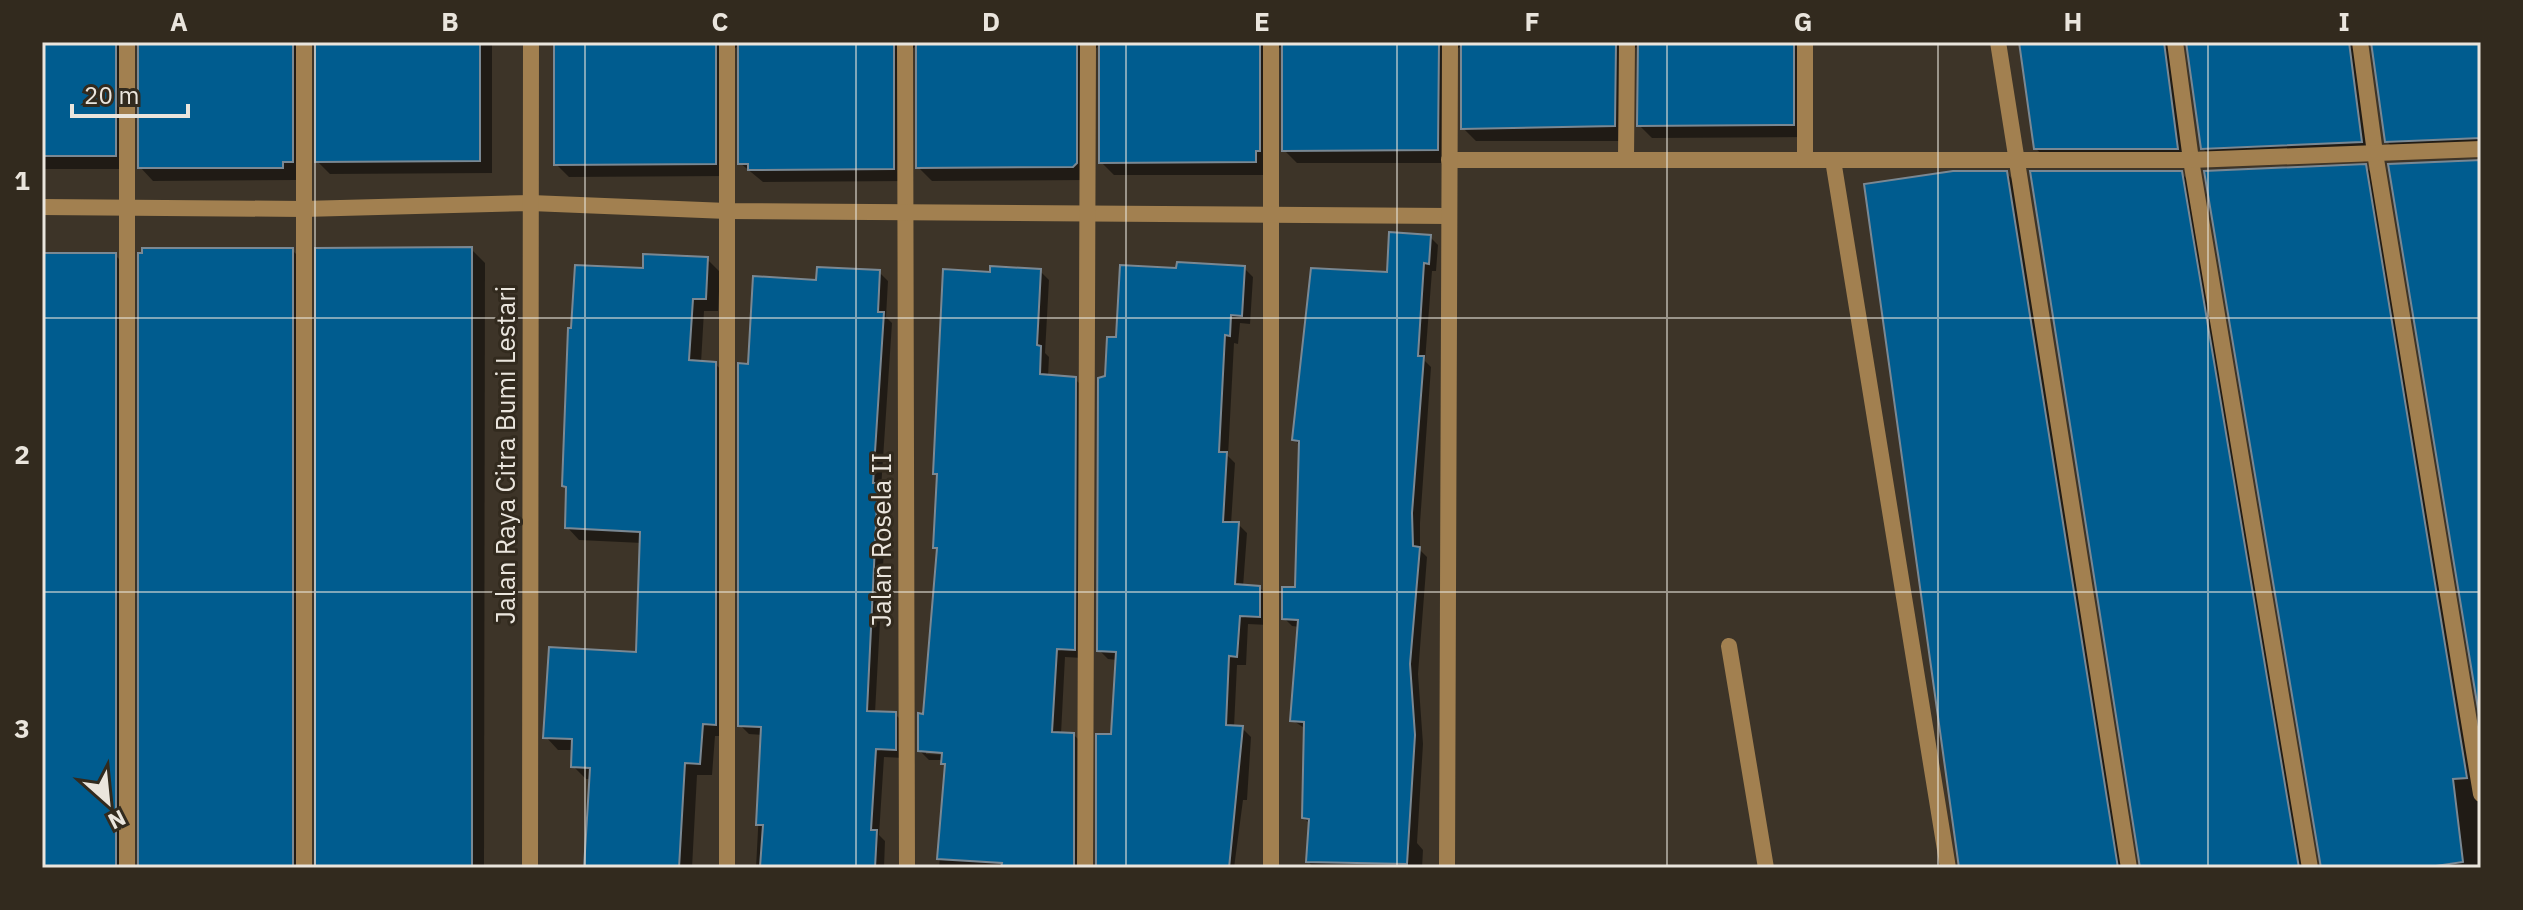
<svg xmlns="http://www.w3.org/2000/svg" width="2523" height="910" font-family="'IBM Plex Sans',sans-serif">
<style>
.shadow{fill:#0007;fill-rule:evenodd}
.building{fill:#005c8f;stroke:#7a8893;stroke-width:2}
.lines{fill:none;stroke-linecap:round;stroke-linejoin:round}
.minor{stroke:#a28050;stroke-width:16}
.grid{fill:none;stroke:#eae5dd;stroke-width:2;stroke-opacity:0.55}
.labels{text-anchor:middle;stroke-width:6;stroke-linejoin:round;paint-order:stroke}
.street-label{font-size:26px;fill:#eae5dd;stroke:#322a1e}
.neatline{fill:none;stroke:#eae5dd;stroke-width:3}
.grid-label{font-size:26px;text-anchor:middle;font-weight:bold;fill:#eae5dd}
</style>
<rect width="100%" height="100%" fill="#3d3428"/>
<g class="shadow">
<path d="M42,42H492V173L330,174L317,161V44L311,46L305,174H296V180L153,181L140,167V44L134,46L128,169H42Z"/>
<path d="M556,42H1808L1806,137L1652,138L1639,125L1640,43L1628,55L1625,141H1476L1463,128V43L1451,56L1450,163H1297L1284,150V43L1272,56L1269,175H1114L1101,162V43L1089,56L1086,180L932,181L918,167V43L906,56L907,181L763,182L740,163V43L728,56V176L569,177L556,164Z"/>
<path d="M2021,42H2481V151L2400,154L2386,141L2373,43L2366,47L2375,155L2216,161L2202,148L2188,43L2181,47L2190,161H2049L2035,148Z"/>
<path d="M2365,166L2378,180L2481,801V868H2322Z"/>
<path d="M2006,173L2020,186L2128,868H1961Z"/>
<path d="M2181,173L2194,186L2309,868H2146Z"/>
<path d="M1430,237L1438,245L1436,271H1432L1425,361L1431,367L1420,523V550L1427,557L1418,674L1423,744L1417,843L1423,850L1422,868H1315L1308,862L1311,825L1304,818L1306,729L1292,720L1300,627L1292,626L1284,618L1297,589L1300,446L1295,440L1389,274Z"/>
<path d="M471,249L485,263L484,868H317Z"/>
<path d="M292,250L305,263V868H140Z"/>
<path d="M42,255H115L128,268V868H42Z"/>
<path d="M707,259L720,272L718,311H704L701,363L715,364L728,376V736H715L712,775H697L692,868H586L591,779H586L573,766L574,750H558L546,737L638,654L642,543L579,540L567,527Z"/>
<path d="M1244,268L1253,277L1250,324L1240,323L1238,344L1234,343L1228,456L1235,463L1231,524H1238L1247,533L1243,587H1259L1268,596V625L1248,624L1246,665H1237L1234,727L1242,728L1251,737L1247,800H1243L1234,868H1098L1117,660L1108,659L1099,650L1107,377L1118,339L1178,270Z"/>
<path d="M1040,271L1049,280L1045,353L1049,357L1048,377L1075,379L1084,388L1083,658L1065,657L1061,734L1074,735L1083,744L1082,868H939L947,767L944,760H929L920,751L939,551L935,547L939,478L935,473L992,274ZM926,750L952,751V755L926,754Z"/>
<path d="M879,272L888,281L886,317L892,323L881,489L887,494L875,713L895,714L904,723V758L884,757L879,835L885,841L884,868H756L763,735L749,734L740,725L750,366L818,282Z"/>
</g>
<g class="building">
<rect x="42" y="42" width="74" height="114"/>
<path d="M138,42H293V162H283V168H138Z"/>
<path d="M315,42H480V161L315,162Z"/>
<path d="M554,42H716V164L554,165Z"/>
<path d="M738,42H894V169L748,170V164H738Z"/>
<path d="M916,42H1077V163L1073,167L916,168Z"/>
<path d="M1099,42H1260V151H1256V162L1099,163Z"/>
<path d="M1282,42H1439L1438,150L1282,151Z"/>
<path d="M1461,42H1616L1615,126L1461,129Z"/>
<path d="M1638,42H1794V125L1637,126Z"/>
<path d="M2019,42H2164L2178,149H2034Z"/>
<path d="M2186,42H2349L2362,142L2201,149Z"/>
<path d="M2371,42H2481V138L2385,142Z"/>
<path d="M2481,160V727L2388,164Z"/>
<path d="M2366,164L2467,778L2453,779L2463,862L2422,868H2321L2204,171Z"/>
<path d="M1953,171H2007L2118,868H1959L1864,184Z"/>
<path d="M2030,171H2182L2299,868H2140Z"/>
<path d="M1389,232L1431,235L1429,264L1424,263L1418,356H1424L1412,513L1413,546L1420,547L1410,664L1415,735L1407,864L1306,862L1309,819L1302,818L1304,722L1290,721L1298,620L1282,619V587H1295L1299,441L1292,440L1311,268L1387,272Z"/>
<path d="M472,247V868H315V248Z"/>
<path d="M142,248H293V868H138V253H142Z"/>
<rect x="42" y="253" width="74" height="615"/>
<path d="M643,254L708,257L706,299H693L689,360L716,362V725L703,724L700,764L685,763L679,868H584L590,768L571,767L572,739L543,738L549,647L636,652L640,532L565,528L566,487L562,486L568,328H571L575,265L643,268Z"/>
<path d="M1177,262L1245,266L1242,316L1231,315L1230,336L1225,335L1219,452H1227L1223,522H1239L1235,584L1260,586V617L1240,616L1237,657L1229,656L1226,725L1243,726L1229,868H1096V734H1111L1116,652L1097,651L1098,378L1105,376L1107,337H1116L1120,265L1176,268Z"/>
<path d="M990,266L1041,269L1037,345L1041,346L1040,374L1076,377L1075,650L1057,649L1052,732L1074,733V868H1001L1002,863L937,859L945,764H941L942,753L918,751V713L923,714L937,548H933L937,474H933L943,269L990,272Z"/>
<path d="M817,267L880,270L878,312H884L873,483H878L867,711L896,712V750L876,749L871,830H877L875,868L760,867L763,825H756L761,727L738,726V363L748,364L753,276L816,280Z"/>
</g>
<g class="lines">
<g class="minor">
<path d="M905,42L907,868"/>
<path d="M1271,42V868"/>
<path d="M1998,42L2129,868"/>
<path d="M2175,42L2191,160L2310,868"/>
<path d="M2360,42L2375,153L2481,794"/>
<path d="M1626,159L1627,42"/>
<path d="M1449,160H2191L2481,149"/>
<path d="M1805,160V42"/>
<path d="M1833,160L1948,868"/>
<path d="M42,207L303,209L531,203L727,211L1449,216"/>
<path d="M1729,646L1766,868"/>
<path d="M127,868V42"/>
<path d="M304,868V42"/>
<path d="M530,868L531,42"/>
<path d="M727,868V42"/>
<path d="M1085,868L1088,42"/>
<path d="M1447,868L1450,42"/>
</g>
</g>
<path class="grid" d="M315,42V868M585,42V868M856,42V868M1126,42V868M1397,42V868M1667,42V868M1938,42V868M2208,42V868M42,318H2481M42,592H2481"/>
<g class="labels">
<g class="street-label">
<text transform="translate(506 455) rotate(-90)" y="9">Jalan Raya Citra Bumi Lestari</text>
<text transform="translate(882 540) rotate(-90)" y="9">Jalan Rosela II</text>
</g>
</g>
<rect width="2523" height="910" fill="none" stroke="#322a1e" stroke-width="88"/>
<g transform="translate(108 802) rotate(153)" stroke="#322a1e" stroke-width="6" paint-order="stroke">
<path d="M0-6L14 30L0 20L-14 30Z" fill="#eae5dd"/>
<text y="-12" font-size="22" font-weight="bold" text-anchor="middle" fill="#eae5dd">N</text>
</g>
<path d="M72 104v12h116v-12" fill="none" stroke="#eae5dd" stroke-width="4"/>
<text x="84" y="104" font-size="24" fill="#eae5dd" stroke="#322a1e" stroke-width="6" paint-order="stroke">20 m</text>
<rect x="44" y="44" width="2435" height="822" class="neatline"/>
<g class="grid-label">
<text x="179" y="31">A</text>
<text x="450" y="31">B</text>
<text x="720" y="31">C</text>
<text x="991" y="31">D</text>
<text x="1262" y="31">E</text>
<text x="1532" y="31">F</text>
<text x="1803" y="31">G</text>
<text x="2073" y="31">H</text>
<text x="2344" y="31">I</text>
<text x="22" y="190">1</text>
<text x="22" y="464">2</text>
<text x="22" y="738">3</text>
</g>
</svg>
